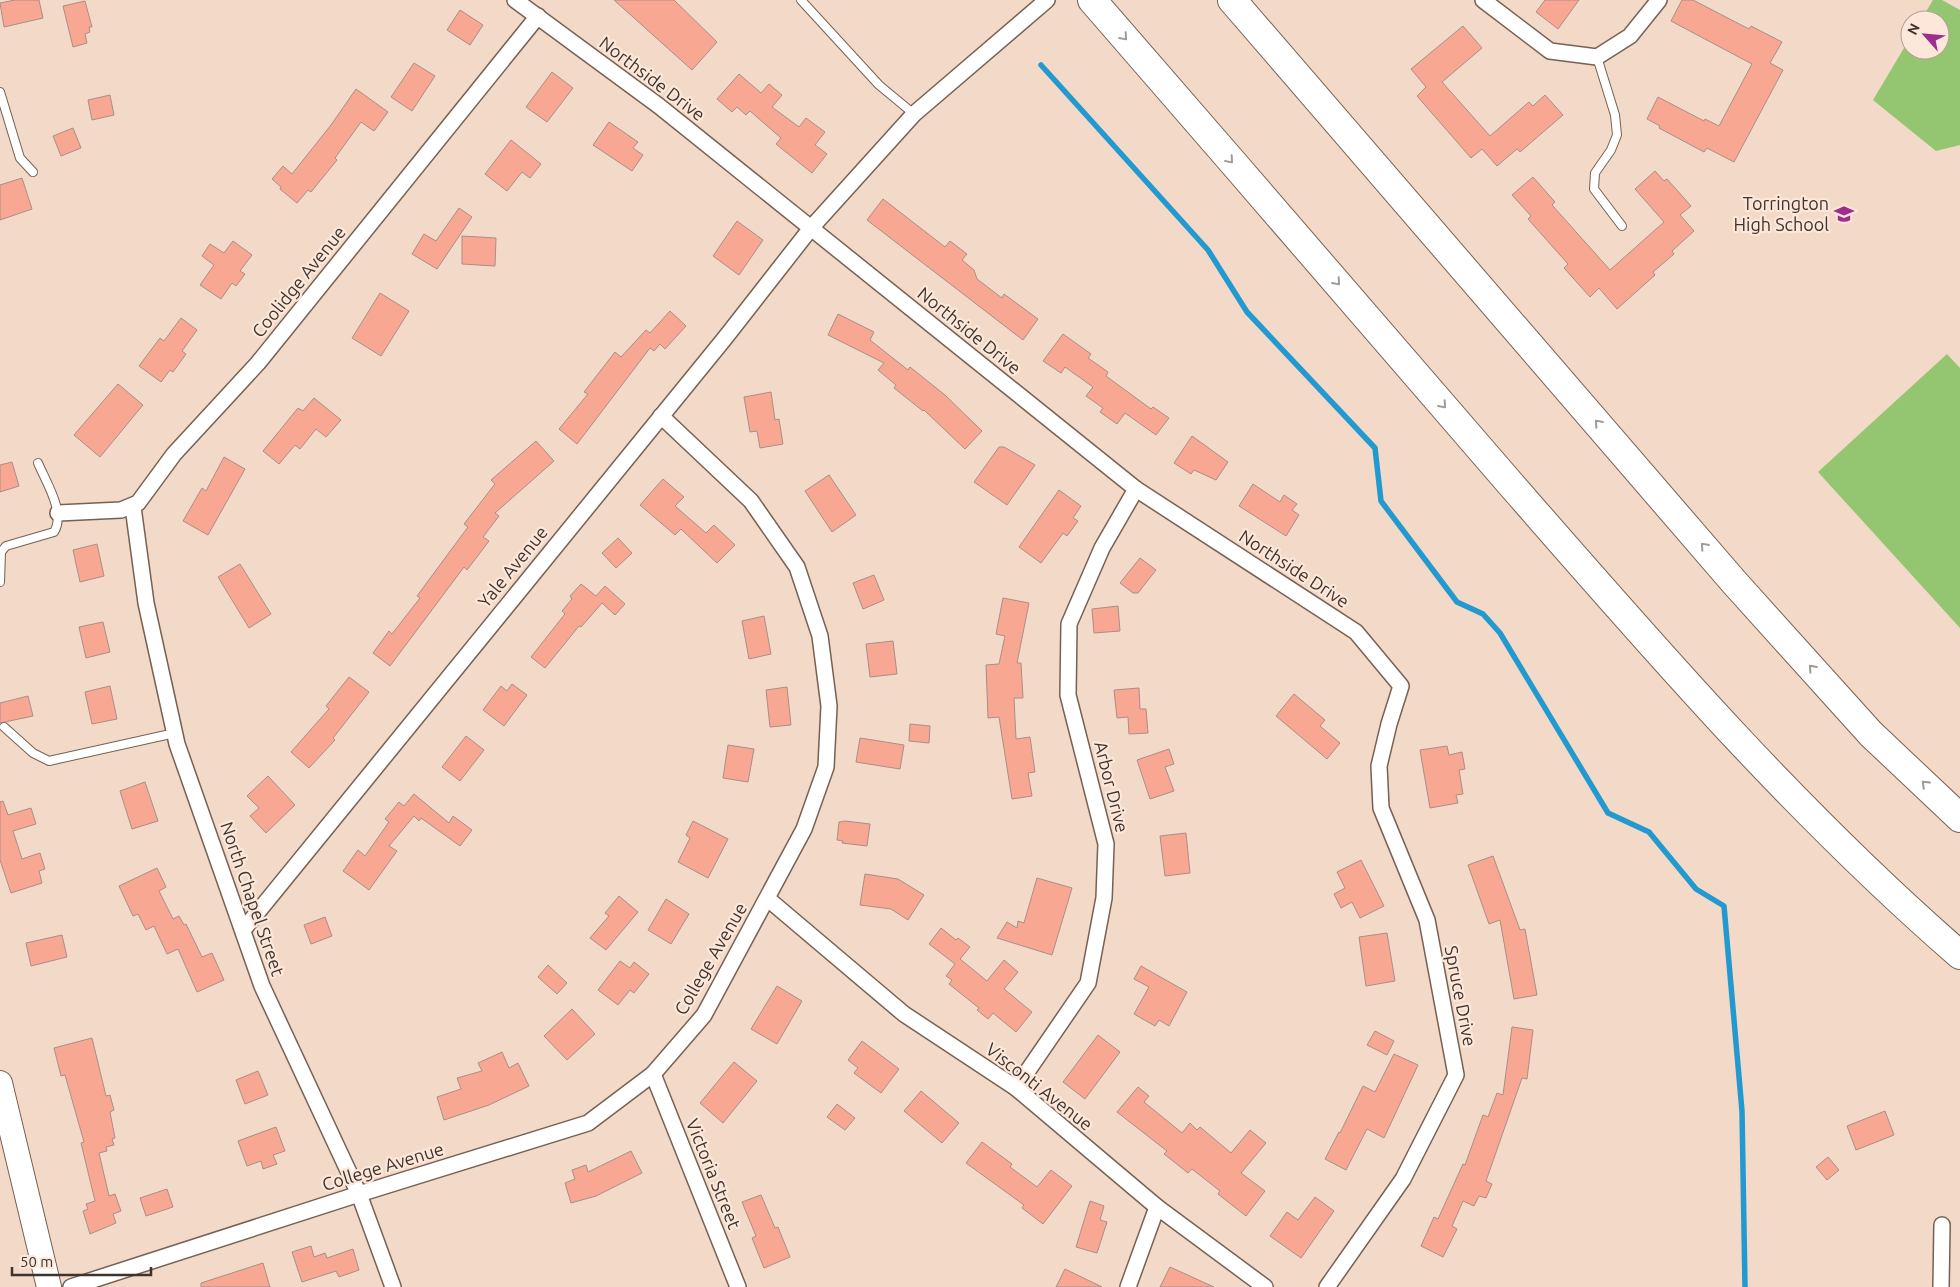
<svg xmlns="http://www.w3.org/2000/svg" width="1960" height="1287" font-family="Ubuntu,sans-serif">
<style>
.green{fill:#94c671}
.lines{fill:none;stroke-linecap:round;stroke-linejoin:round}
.stream{stroke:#229acf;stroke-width:5.5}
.building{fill:#f8a792;stroke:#ab8e87}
.service-casing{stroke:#776153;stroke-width:10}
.minor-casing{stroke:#776153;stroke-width:18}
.primary-casing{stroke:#776153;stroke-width:26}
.motorway-casing{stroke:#776153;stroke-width:30}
.service{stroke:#fff;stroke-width:8}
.minor{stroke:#fff;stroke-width:15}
.primary{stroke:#fff;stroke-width:24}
.motorway{stroke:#fff;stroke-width:28}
.oneway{stroke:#9e9a96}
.labels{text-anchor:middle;stroke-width:4.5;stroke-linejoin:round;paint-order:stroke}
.street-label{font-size:18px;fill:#3e342d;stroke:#fce7da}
.poi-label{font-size:18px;fill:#3e342d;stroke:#fce7da;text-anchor:end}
</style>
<rect width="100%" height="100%" fill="#f2d9c8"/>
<g class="green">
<path d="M1933,0H1942L1960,10V145L1936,151L1873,100L1910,38V50H1940V20H1921Z"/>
<path d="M1947,354L1960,368V628L1818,472Z"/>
</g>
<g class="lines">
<path class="stream" d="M1041,65L1208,250L1247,312L1375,448L1381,501L1457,602L1483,614L1500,633L1608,813L1649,832L1696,889L1724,906L1742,1111L1745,1287"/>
</g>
<g class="building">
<path d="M15,0H39L43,18L4,27L0,3Z"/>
<path d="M614,0H674L717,42L692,70Z"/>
<path d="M1545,0H1579L1558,29L1536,12Z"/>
<path d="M1682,0H1693L1749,29L1751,26L1782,42L1770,63L1783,70L1734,162L1707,148L1704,152L1659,128L1660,126L1647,119L1658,97L1704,121L1705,119L1719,126L1752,64L1671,21Z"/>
<path d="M85,1L92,27H89L90,32L85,34L87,43L73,47L63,6Z"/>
<path d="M460,10L483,25L470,45L447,30Z"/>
<path d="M1463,26L1482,48L1442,82L1490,136L1529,102L1533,106L1545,95L1563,115L1520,152L1517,149L1497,166L1482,149L1471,158L1417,96L1426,87L1411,69Z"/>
<path d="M414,63L435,76L412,111L391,97Z"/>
<path d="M552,72L573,88L547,122L526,107Z"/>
<path d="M739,74L761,93L769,84L782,95L772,107L799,127L806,118L825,132L815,145L827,154L812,173L776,144L781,138L750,111L746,115L737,107L732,112L717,99Z"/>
<path d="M356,89L388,112L374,131L361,122L335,158L337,160L311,192L308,190L297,203L280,189L281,187L272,179L283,166L292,174L331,125Z"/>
<path d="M110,95L114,115L92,120L88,100Z"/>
<path d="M609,122L638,142L633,148L643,155L632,171L593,145Z"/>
<path d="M73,128L81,148L61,156L53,136Z"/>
<path d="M511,140L541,164L530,178L522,172L507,191L485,174Z"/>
<path d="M1655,171L1664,181L1667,179L1691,206L1680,215L1694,231L1672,251L1674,254L1653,272L1655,275L1617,309L1599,288L1590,297L1564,268L1568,264L1528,219L1531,216L1512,195L1533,177L1555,202L1552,205L1610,270L1664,222L1635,189Z"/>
<path d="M22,178L32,209L0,220V185Z"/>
<path d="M883,199L945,247L950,241L967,254L962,260L974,270L977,279L1002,298L1004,294L1038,319L1023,340L867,220Z"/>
<path d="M459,208L472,217L437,269L412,254L424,234L436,241Z"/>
<path d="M737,221L763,240L739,275L713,256Z"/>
<path d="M462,236L496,238L495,266L462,264Z"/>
<path d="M233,241L252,255L240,271L245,274L236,286L232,283L221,299L200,285L214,265L202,256L210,244L224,253Z"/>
<path d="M380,293L409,311L381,356L352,338Z"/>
<path d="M670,311L686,326L665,349L660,344L654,351L650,348L577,444L559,429L588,394L584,392L615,352L621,357L646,330L650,333Z"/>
<path d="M838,314L874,332L870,340L908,370L910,367L945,395L982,431L965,449L924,410L923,411L894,388L896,385L878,370L884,363L828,335Z"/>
<path d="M181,318L197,330L182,351L186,354L173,372L170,370L161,382L139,366L160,338L164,341Z"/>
<path d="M1063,334L1091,354L1088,358L1108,372L1106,376L1151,409L1153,407L1169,418L1156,435L1125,413L1117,424L1100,412L1103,408L1086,396L1093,387L1065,367L1061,373L1043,361Z"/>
<path d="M118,384L143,405L100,457L74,435Z"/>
<path d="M771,392L775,420L779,419L783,444L760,448L757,431L750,432L744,397Z"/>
<path d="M314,398L341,420L326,437L316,429L300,449L295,445L279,464L263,451L298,408L303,411Z"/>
<path d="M1192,436L1228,462L1216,480L1194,470L1191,474L1174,463Z"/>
<path d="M536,441L554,461L495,513L499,516L483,537L489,541L467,570L464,567L390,666L373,653L389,631L392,634L420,598L417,596L468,527L464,524L495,484L491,480Z"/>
<path d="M999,447H1004L1035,465L1007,505L974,482Z"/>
<path d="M224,457L245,469L208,535L183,521L202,488L206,491Z"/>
<path d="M12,462L19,486L0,492V465Z"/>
<path d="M829,475L856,515L832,532L805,491Z"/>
<path d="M663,479L684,497L675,506L706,533L714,525L735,545L717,563L681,529L675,535L640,505Z"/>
<path d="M1253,484L1280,502L1284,495L1297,504L1292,510L1299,515L1286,536L1239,506Z"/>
<path d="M1059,490L1081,506L1073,518L1078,521L1067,536L1063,533L1041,563L1019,547Z"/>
<path d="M618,538L632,553L616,568L602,553Z"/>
<path d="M97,544L104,576L80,582L73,550Z"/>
<path d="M1140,558L1156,570L1138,593H1133L1120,583Z"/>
<path d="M240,564L271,614L249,628L218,577Z"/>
<path d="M874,575L884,600L863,609L853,583Z"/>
<path d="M581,584L596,596L605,586L625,604L615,615L602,603L581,627L579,626L545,668L531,657L565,614L562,611L572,599L570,596Z"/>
<path d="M1003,598L1029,603L1017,663H1021L1023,698H1014L1016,739L1030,737L1035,772L1028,773L1032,796L1012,799L999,717L988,718L986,665L999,664L1005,636L996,634Z"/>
<path d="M1118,606L1120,631L1094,633L1092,609Z"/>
<path d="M764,616L771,654L749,659L742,621Z"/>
<path d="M103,622L110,652L86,658L79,627Z"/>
<path d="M893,641L897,674L870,677L866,644Z"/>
<path d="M349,677L369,692L333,738L335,740L309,768L291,752L329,709L326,706Z"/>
<path d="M512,684L527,695L504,726L483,710L501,686L507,691Z"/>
<path d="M110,686L117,719L92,724L85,692Z"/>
<path d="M787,687L791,725L770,727L766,690Z"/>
<path d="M1139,688L1140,709H1146L1148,733L1129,734L1128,717L1117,718L1114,690Z"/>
<path d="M1294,694L1325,720L1320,726L1340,743L1327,759L1276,716Z"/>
<path d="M28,696L33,716L0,723V703Z"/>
<path d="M910,724L930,726L929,743L909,741Z"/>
<path d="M466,736L484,750L460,781L442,767Z"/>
<path d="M860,738L904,745L900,769L856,762Z"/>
<path d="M728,745L754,749L748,782L723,778Z"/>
<path d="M1447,746L1449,755L1462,752L1465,769L1459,770L1463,794L1456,795L1458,803L1430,808L1420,750Z"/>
<path d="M1169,749L1174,764L1165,767L1174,791L1150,799L1137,760Z"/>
<path d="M268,776L295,805L266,833L250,816L259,808L247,796Z"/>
<path d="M145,782L158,821L132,829L120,791Z"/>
<path d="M414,794L449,823L453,816L472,830L460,846L421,818L419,821L414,816L389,846L397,851L369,890L343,871L358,850L365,856L389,822L385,819L399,802L404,806Z"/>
<path d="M3,801L8,815L31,808L36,824L13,831L22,859L40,853L45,869L39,871L42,883L11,893L0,860V802Z"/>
<path d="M693,821L728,839L708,878L678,862L690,838L686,835Z"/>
<path d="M845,821L870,824L867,846L842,843L843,841L837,840L839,822Z"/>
<path d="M1186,833L1190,873L1165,876L1160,836Z"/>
<path d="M1493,856L1520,930L1525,929L1537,995L1514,999L1500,920L1489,924L1468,865Z"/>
<path d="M1361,860L1384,906L1360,918L1352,902L1341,908L1334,894L1345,888L1337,872Z"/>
<path d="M157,868L166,887L159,891L173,919L179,916L184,925L186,924L202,957L212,953L224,980L197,992L178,949L167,954L154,926L146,930L138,914L133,916L119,886Z"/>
<path d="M865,874L898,879L924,895L908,920L891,909L860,905Z"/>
<path d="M1037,878L1072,888L1052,955L997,938L1007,922L1017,928L1018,921L1024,923Z"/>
<path d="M619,896L638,912L606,950L590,938L609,916L605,913Z"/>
<path d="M666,899L689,914L671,944L648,930Z"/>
<path d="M325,917L332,936L311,944L304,925Z"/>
<path d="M941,928L956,940L958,938L970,947L960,959L987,981L1004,960L1018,972L1004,989L1032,1012L1016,1032L993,1013L988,1019L977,1010L979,1008L949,984L952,980L946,976L955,964L929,944Z"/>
<path d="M1387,933L1395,981L1366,986L1359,937Z"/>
<path d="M62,935L67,957L31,966L26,943Z"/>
<path d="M620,961L630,968L634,962L649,974L634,993L630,990L618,1005L598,990Z"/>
<path d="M548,965L567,983L557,994L538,977Z"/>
<path d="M1141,966L1187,992L1169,1026L1159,1020L1155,1026L1134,1014L1149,987L1134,979Z"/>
<path d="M777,986L802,1001L777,1044L751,1029Z"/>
<path d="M572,1009L595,1034L567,1060L544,1036Z"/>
<path d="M1512,1027L1533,1030L1527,1079L1522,1078L1486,1181L1492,1184L1486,1198L1479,1196L1474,1206L1463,1201L1452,1226L1457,1229L1443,1257L1421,1246L1434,1217L1438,1219L1463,1164L1465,1165L1483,1115L1488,1117L1497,1093L1503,1095Z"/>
<path d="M1375,1031L1394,1041L1387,1055L1367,1045Z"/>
<path d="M1098,1035L1120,1052L1085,1099L1063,1082Z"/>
<path d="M92,1038L106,1096L110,1095L114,1110L110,1112L115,1138L112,1139L114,1145L106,1147L107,1151L99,1153L109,1196L115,1194L121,1211L113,1214L116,1223L90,1234L83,1211L88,1209L86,1204L95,1201L81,1143L84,1142L65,1075L61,1076L54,1048Z"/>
<path d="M862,1041L899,1069L881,1093L854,1073L858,1068L848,1060Z"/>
<path d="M502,1052L509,1068L518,1063L529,1086L489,1105L444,1120L437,1097L461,1089L457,1078L482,1071L478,1063Z"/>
<path d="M1394,1054L1418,1065L1384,1138L1367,1129L1346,1170L1325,1159L1339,1132L1340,1133L1363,1086L1375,1092Z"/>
<path d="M734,1062L757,1081L723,1123L700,1103Z"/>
<path d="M258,1071L268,1095L245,1104L236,1080Z"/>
<path d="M1138,1087L1149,1096L1144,1102L1182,1133L1190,1123L1197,1130L1200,1127L1231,1153L1250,1130L1266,1143L1241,1173L1265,1191L1246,1216L1218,1194L1220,1191L1192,1169L1188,1173L1164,1154L1167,1151L1117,1112Z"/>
<path d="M921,1091L959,1123L942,1143L904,1111Z"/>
<path d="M837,1104L855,1118L845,1130L827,1117Z"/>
<path d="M1885,1111L1894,1135L1856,1150L1847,1126Z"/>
<path d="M276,1127L285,1151L273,1155L277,1164L263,1169L261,1161L247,1166L238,1141Z"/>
<path d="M982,1142L1012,1164L1010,1167L1037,1187L1051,1170L1072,1186L1043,1224L1022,1208L1024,1205L966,1163Z"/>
<path d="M631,1151L642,1173L596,1196L571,1203L565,1183L575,1179L572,1170L586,1165L588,1172Z"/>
<path d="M1828,1157L1839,1170L1827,1180L1816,1167Z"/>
<path d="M167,1189L173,1207L146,1216L140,1198Z"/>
<path d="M761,1195L775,1228L778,1227L790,1257L764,1268L752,1238L756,1236L742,1202Z"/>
<path d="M1315,1197L1334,1211L1301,1258L1270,1236L1287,1212L1298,1220Z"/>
<path d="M1090,1201L1104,1206L1100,1220L1107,1222L1097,1253L1076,1247Z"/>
<path d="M311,1246L314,1257L325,1253L327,1258L353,1249L359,1270L339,1277L336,1271L302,1282L292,1252Z"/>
<path d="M263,1263L270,1287H201V1283Z"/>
<path d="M1170,1267L1214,1287H1160Z"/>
<path d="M1065,1269L1102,1287H1056Z"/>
</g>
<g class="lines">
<defs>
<g id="service">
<path d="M801,0L879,85L914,114"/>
<path d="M1597,57L1615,115L1617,135L1611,150L1595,173L1594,189L1622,226"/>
<path d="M0,92L20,158L33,172"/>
<path d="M0,582L1,552L6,546L54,532C66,513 46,482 38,463"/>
<path d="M4,727L33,753L49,761L175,733"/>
</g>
<g id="minor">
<path d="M515,0L659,106L1136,489L1356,632L1401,686L1389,724L1379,766L1381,808L1427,920L1456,1075L1403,1179L1327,1287"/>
<path d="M1483,0L1550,51L1597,57L1630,36L1659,0"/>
<path d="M133,507L146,603L177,744L262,986L359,1194L393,1287"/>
<path d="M58,513L121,510L138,503L174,454L258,363L538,16"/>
<path d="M768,899L904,1014L1016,1088L1157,1207L1265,1287"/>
<path d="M244,929L725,338L811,228L914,114L1047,0"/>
<path d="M653,1074L738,1287"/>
<path d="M1016,1088L1088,983L1104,898L1106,844L1068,695L1069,624L1102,548L1136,489"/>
<path d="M71,1287L359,1194L588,1123L653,1074L704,1015L804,829L826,767L829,706L820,636L797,567L751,501L661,416"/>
<path d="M1128,1287L1157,1207"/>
<path d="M1941,1287L1942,1225"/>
</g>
<path id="primary" d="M0,1083L49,1287"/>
<g id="motorway">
<path d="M1092,0C1231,160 1370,321 1508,481C1652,646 1794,811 1960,955"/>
<path d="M1232,0L1734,582L1871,734L1960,818"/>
</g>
</defs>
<use href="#service" class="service-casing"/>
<use href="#minor" class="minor-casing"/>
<use href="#primary" class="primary-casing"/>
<use href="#motorway" class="motorway-casing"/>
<use href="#service" class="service"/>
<use href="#minor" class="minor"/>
<use href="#primary" class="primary"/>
<use href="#motorway" class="motorway"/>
</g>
<defs><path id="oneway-chevron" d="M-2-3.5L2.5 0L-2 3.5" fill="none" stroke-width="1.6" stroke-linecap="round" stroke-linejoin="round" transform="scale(1.25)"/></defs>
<g class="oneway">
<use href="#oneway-chevron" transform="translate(1124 37) rotate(49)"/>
<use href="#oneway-chevron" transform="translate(1230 160) rotate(49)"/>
<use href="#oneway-chevron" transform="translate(1337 282) rotate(49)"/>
<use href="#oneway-chevron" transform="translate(1443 405) rotate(49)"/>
<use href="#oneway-chevron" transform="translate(1598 423) rotate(-131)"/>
<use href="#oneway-chevron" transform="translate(1704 546) rotate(-131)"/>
<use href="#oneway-chevron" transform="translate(1812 668) rotate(-132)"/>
<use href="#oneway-chevron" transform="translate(1925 784) rotate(-136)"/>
</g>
<defs>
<symbol id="school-bare" viewBox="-9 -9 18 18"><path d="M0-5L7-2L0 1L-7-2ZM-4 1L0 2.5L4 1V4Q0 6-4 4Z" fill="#9d2e8c" stroke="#fce7da" stroke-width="2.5" paint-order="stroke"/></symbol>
</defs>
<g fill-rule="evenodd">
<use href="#school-bare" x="1830" y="200" width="28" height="28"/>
</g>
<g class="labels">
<g class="street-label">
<text transform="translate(652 79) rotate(37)" y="6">Northside Drive</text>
<text transform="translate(299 282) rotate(-51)" y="6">Coolidge Avenue</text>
<text transform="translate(969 331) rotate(39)" y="6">Northside Drive</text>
<text transform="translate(513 567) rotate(-51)" y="6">Yale Avenue</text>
<text transform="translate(1294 569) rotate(33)" y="6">Northside Drive</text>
<text transform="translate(1111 787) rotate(76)" y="6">Arbor Drive</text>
<text transform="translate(252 899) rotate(71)" y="6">North Chapel Street</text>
<text transform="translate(711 959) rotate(-60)" y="6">College Avenue</text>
<text transform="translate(1460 996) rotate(79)" y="6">Spruce Drive</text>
<text transform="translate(1039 1087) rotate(38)" y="6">Visconti Avenue</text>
<text transform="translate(383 1167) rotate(-17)" y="6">College Avenue</text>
<text transform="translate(713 1174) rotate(68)" y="6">Victoria Street</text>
</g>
<g class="poi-label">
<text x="1829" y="210">Torrington<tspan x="1829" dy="21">High School</tspan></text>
</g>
</g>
<g transform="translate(1925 35) rotate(297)"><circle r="24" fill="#fce7da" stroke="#b09f95"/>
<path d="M0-4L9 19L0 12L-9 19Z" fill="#9d2e8c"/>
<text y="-8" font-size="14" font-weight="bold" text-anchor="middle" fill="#3e342d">N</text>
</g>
<path d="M12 1267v8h139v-8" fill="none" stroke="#3e342d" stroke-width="2.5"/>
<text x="20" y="1267" font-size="15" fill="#3e342d" stroke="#fce7da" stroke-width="4" paint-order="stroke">50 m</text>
</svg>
